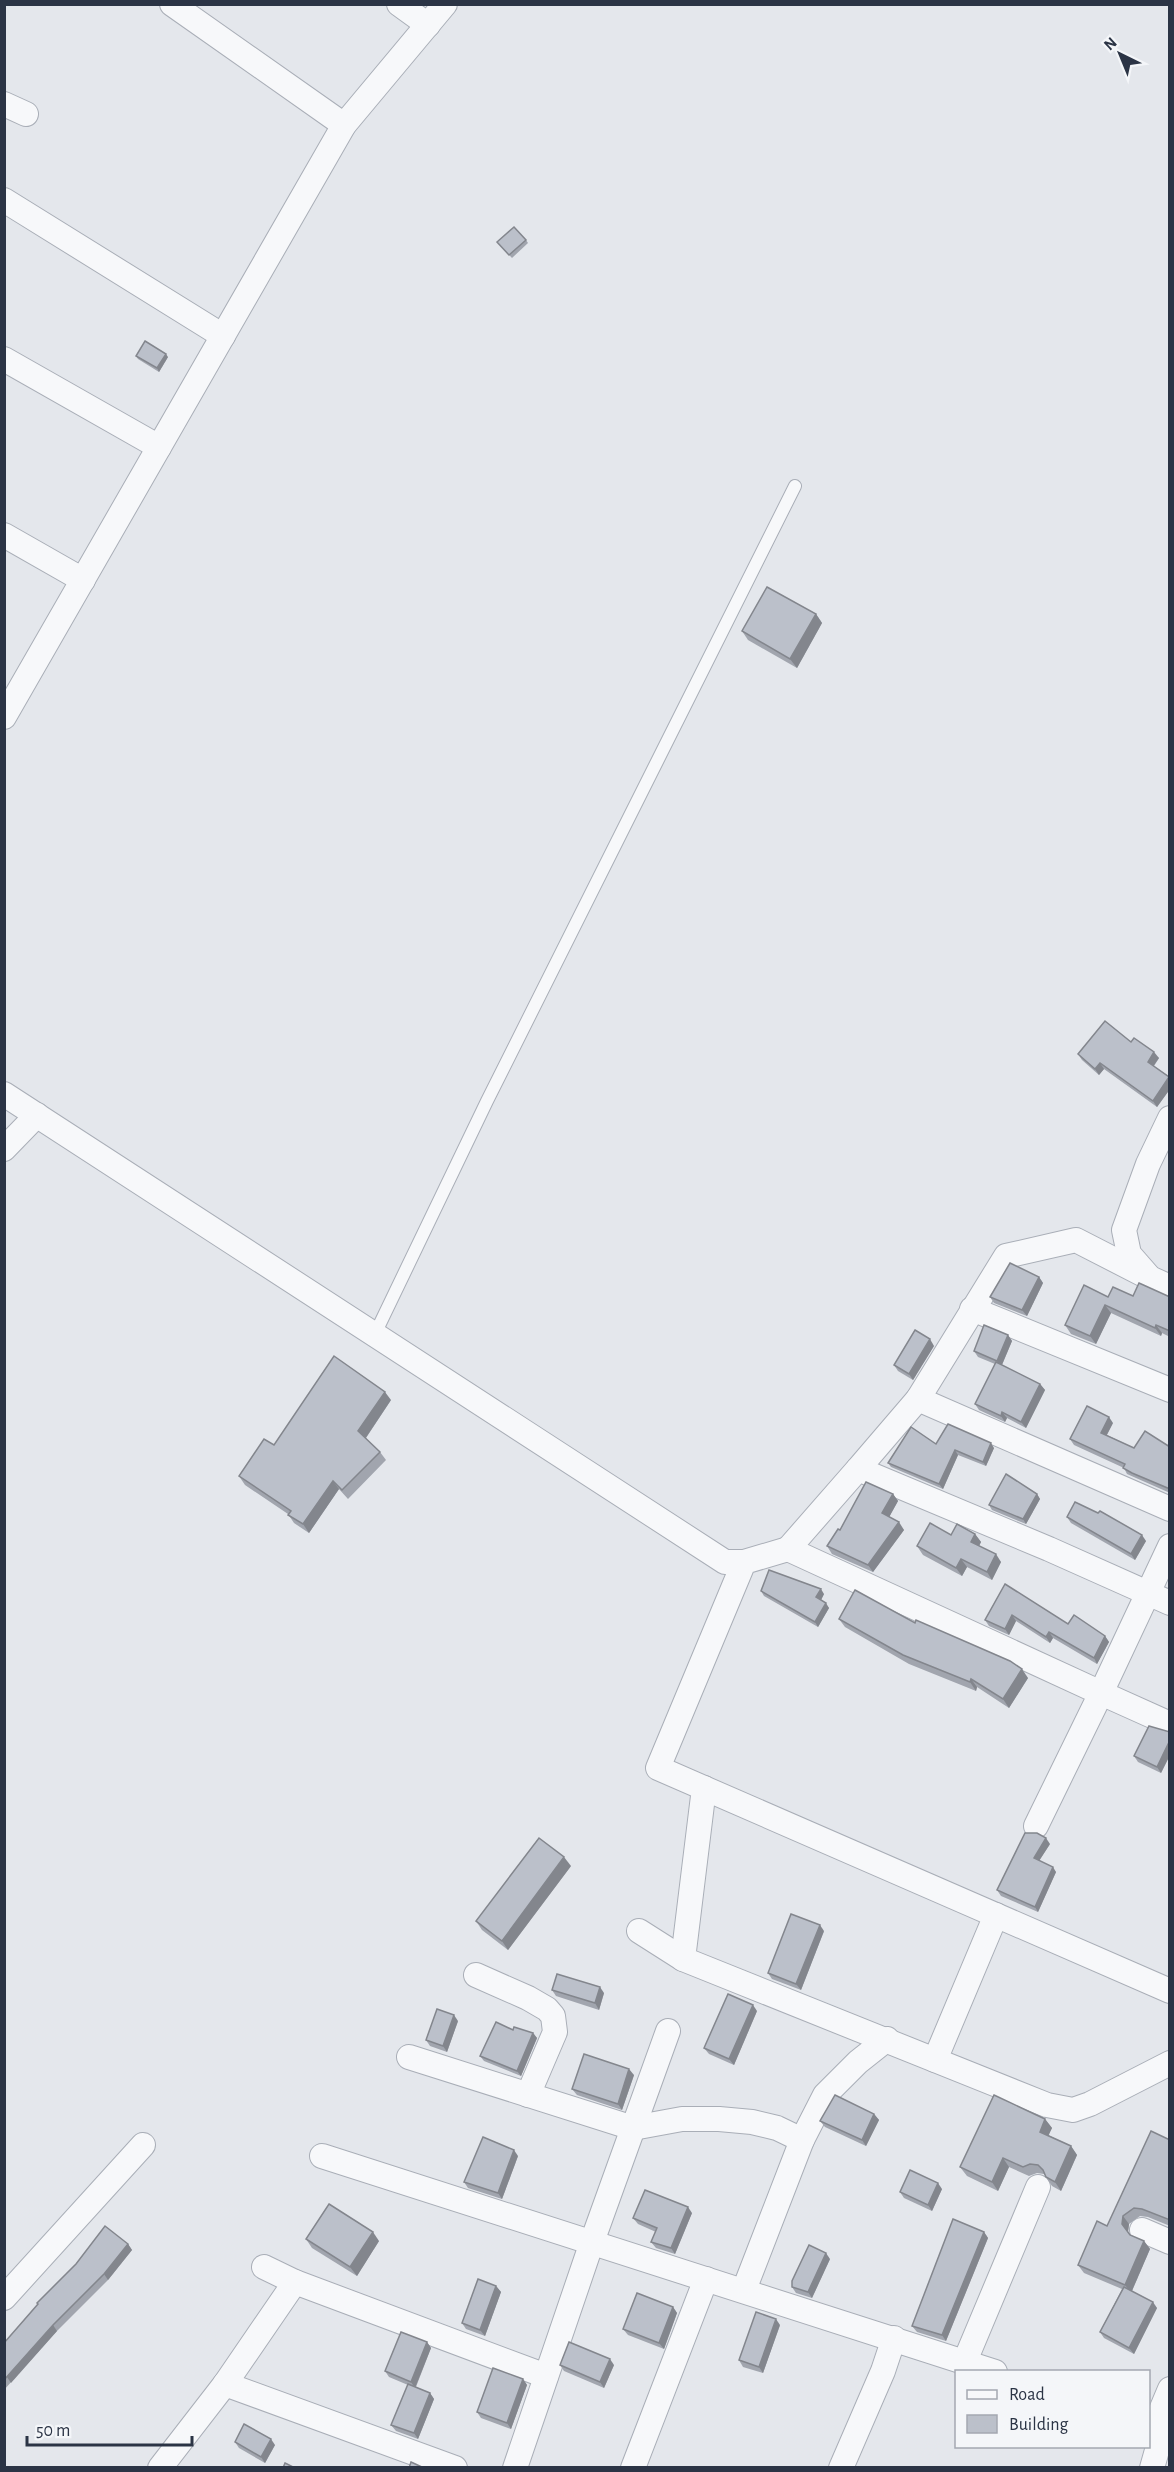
<svg xmlns="http://www.w3.org/2000/svg" width="1174" height="2472" font-family="'Alegreya Sans',sans-serif">
<style>
.lines{fill:none;stroke-linecap:round;stroke-linejoin:round}
.service-casing{stroke:#a9aeb7;stroke-width:14}
.minor-casing{stroke:#a9aeb7;stroke-width:26}
.service{stroke:#f7f8fa;stroke-width:12}
.minor{stroke:#f7f8fa;stroke-width:24}
.wall{fill:#a1a5ae}
.shaded-wall{fill:#83868d}
.building{fill:#bbc0ca;stroke:#83868d;stroke-width:1.5}
</style>
<rect width="100%" height="100%" fill="#e4e7ec"/>
<g class="lines">
<defs>
<path id="service" d="M375,1334L487,1101L795,486"/>
<g id="minor">
<path d="M172,4L344,125"/>
<path d="M399,4L428,25"/>
<path d="M4,104L26,114"/>
<path d="M4,200L223,336"/>
<path d="M4,359L159,447"/>
<path d="M4,535L83,580"/>
<path d="M4,717L344,125L445,4"/>
<path d="M4,1094L725,1562H744"/>
<path d="M1170,1118L1148,1164L1124,1230L1129,1254L1150,1278L1170,1287"/>
<path d="M4,1149L37,1115"/>
<path d="M972,1309L1170,1390"/>
<path d="M918,1399L1170,1509"/>
<path d="M858,1469L918,1399L1006,1256L1076,1240L1150,1278"/>
<path d="M1170,1546L1101,1693L1170,1724"/>
<path d="M788,1549L858,1469L1049,1549L1170,1603"/>
<path d="M1036,1826L1101,1693L788,1549L744,1562L658,1768L1170,1991"/>
<path d="M639,1931L683,1959L1047,2105L1073,2110L1090,2104L1170,2063"/>
<path d="M683,1959L704,1788"/>
<path d="M476,1975L528,1998L547,2009L553,2016L555,2032L528,2095"/>
<path d="M409,2057L633,2128L682,2119H719L752,2122L777,2128L802,2140"/>
<path d="M935,2060L996,1915"/>
<path d="M322,2156L995,2372"/>
<path d="M1142,2230L1170,2242"/>
<path d="M264,2267L295,2282L546,2376"/>
<path d="M744,2290L802,2140L825,2095L858,2062L887,2039"/>
<path d="M4,2298L143,2145"/>
<path d="M965,2361L1038,2187"/>
<path d="M225,2384L455,2468"/>
<path d="M1154,2427L1170,2389"/>
<path d="M160,2468L225,2384L295,2282"/>
<path d="M515,2468L592,2242L668,2031"/>
<path d="M633,2468L706,2279"/>
<path d="M841,2468L883,2371L894,2338"/>
<path d="M1152,2468L1163,2429"/>
</g>
</defs>
<use href="#service" class="service-casing"/>
<use href="#minor" class="minor-casing"/>
<use href="#service" class="service"/>
<use href="#minor" class="minor"/>
</g>
<g class="wall">
<path d="M526,240L528,243L512,258L497,242Z"/>
<path d="M136,356L168,357L159,372L138,359Z"/>
<path d="M816,614L822,623L797,668L748,640L742,631Z"/>
<path d="M1131,1042L1159,1058L1154,1066L1170,1077V1089L1157,1107L1104,1069L1099,1075L1082,1060L1078,1054Z"/>
<path d="M1039,1277L1043,1283L1027,1316L994,1303L990,1297Z"/>
<path d="M1133,1296L1170,1297V1337L1162,1333L1161,1336L1111,1313L1096,1344L1071,1334L1065,1325L1108,1297Z"/>
<path d="M1008,1335L1012,1341L1002,1365L1040,1384L1045,1390L1026,1428L1007,1418L1005,1422L979,1410L975,1404L995,1364L978,1357L974,1351Z"/>
<path d="M934,1346L913,1380L898,1371L894,1365Z"/>
<path d="M391,1400L366,1438L380,1452L386,1460L348,1499L339,1489L309,1533L294,1523L288,1514L245,1485L239,1476L274,1445Z"/>
<path d="M1113,1423L1107,1435L1134,1448L1170,1447V1493L1136,1478L1127,1474L1124,1468L1074,1445L1070,1439Z"/>
<path d="M936,1444L994,1448L986,1466L958,1455L943,1489L891,1467L888,1463Z"/>
<path d="M893,1494L898,1501L889,1517L904,1530L873,1572L832,1554L827,1546L840,1530Z"/>
<path d="M1037,1494L1040,1499L1026,1524L992,1510L989,1505Z"/>
<path d="M1067,1517L1146,1541L1135,1560L1071,1523Z"/>
<path d="M975,1534L981,1542L979,1546L1001,1562L992,1580L967,1567L962,1576L923,1555L917,1546L951,1535Z"/>
<path d="M1005,1584L1068,1624L1105,1636L1109,1642L1097,1664L1053,1638L1050,1643L1016,1621L1009,1635L989,1626L985,1620Z"/>
<path d="M761,1591L824,1594L821,1600L829,1608L818,1627L764,1596Z"/>
<path d="M839,1619L915,1623L1028,1678L1009,1708L977,1687L976,1691L909,1664L845,1627Z"/>
<path d="M1170,1732V1755L1161,1773L1138,1762L1134,1756Z"/>
<path d="M1050,1844L1039,1861L1056,1872L1038,1912L1001,1896L997,1890Z"/>
<path d="M571,1866L508,1950L482,1930L476,1921Z"/>
<path d="M824,1931L801,1990L772,1979L768,1973Z"/>
<path d="M552,1990L604,1993L599,2010L556,1996Z"/>
<path d="M757,2011L734,2065L709,2054L704,2048Z"/>
<path d="M458,2021L447,2052L430,2046L426,2040Z"/>
<path d="M513,2030L533,2033L537,2038L521,2076L484,2061L480,2056Z"/>
<path d="M634,2075L622,2110L577,2095L572,2089Z"/>
<path d="M874,2114L879,2120L866,2146L825,2127L820,2121Z"/>
<path d="M1045,2119L1052,2128L1048,2135L1071,2146L1077,2155L1061,2191L1052,2186L1044,2174L1037,2173L1029,2176L1009,2167L998,2191L967,2176L960,2167Z"/>
<path d="M1170,2140V2226L1148,2217L1140,2216L1129,2224L1128,2232L1130,2235L1144,2241L1150,2249L1132,2291L1157,2308L1134,2354L1104,2338L1100,2332L1122,2289L1084,2273L1078,2265Z"/>
<path d="M518,2156L502,2199L468,2188L464,2182Z"/>
<path d="M942,2189L932,2211L904,2198L900,2192Z"/>
<path d="M692,2213L675,2254L656,2248L651,2242L656,2232L638,2224L633,2218Z"/>
<path d="M984,2232L988,2238L946,2341L917,2332L912,2326Z"/>
<path d="M306,2239L379,2241L357,2276L312,2248Z"/>
<path d="M128,2244L132,2250L108,2280L57,2331L4,2390V2343Z"/>
<path d="M830,2259L812,2298L796,2293L792,2287Z"/>
<path d="M496,2286L501,2292L485,2336L466,2329L462,2323Z"/>
<path d="M673,2307L677,2313L664,2349L628,2335L623,2329Z"/>
<path d="M780,2325L763,2373L743,2367L739,2360Z"/>
<path d="M427,2342L431,2348L416,2387L430,2393L434,2399L418,2439L396,2431L391,2425L408,2385L389,2377L385,2371Z"/>
<path d="M560,2365H614L604,2388L564,2371Z"/>
<path d="M523,2379L527,2385L511,2429L481,2418L477,2412Z"/>
<path d="M235,2442L275,2445L265,2463L239,2448Z"/>
</g>
<g class="shaded-wall">
<path d="M166,354L168,357L159,372L157,368Z"/>
<path d="M816,614L822,623L797,668L790,659Z"/>
<path d="M1154,1052L1159,1058L1152,1068L1148,1062Z"/>
<path d="M1100,1063L1104,1069L1099,1075L1095,1069Z"/>
<path d="M1169,1077L1170,1089L1157,1107L1153,1101Z"/>
<path d="M1039,1277L1043,1283L1027,1316L1022,1310Z"/>
<path d="M1105,1305L1111,1313L1096,1344L1090,1336Z"/>
<path d="M1156,1325L1162,1333L1161,1336L1155,1328Z"/>
<path d="M1008,1335L1012,1341L1001,1367L997,1361Z"/>
<path d="M930,1339L934,1346L913,1380L909,1374Z"/>
<path d="M1040,1384L1045,1390L1026,1428L1021,1422Z"/>
<path d="M385,1392L391,1400L365,1439L358,1431Z"/>
<path d="M1002,1412L1007,1418L1005,1422L1001,1416Z"/>
<path d="M1109,1417L1113,1423L1105,1438L1101,1433Z"/>
<path d="M991,1443L994,1448L986,1466L983,1462Z"/>
<path d="M955,1450L958,1455L943,1489L939,1484Z"/>
<path d="M333,1481L339,1489L309,1533L303,1524Z"/>
<path d="M893,1494L898,1501L887,1521L882,1513Z"/>
<path d="M1037,1494L1040,1499L1026,1524L1023,1519Z"/>
<path d="M899,1522L904,1530L873,1572L868,1565Z"/>
<path d="M975,1534L981,1542L977,1550L971,1542Z"/>
<path d="M1142,1535L1146,1541L1135,1560L1131,1554Z"/>
<path d="M996,1554L1001,1562L992,1580L987,1572Z"/>
<path d="M961,1559L967,1567L962,1576L956,1568Z"/>
<path d="M821,1589L824,1594L820,1602L816,1597Z"/>
<path d="M826,1603L829,1608L818,1627L815,1622Z"/>
<path d="M1012,1615L1016,1621L1009,1635L1005,1629Z"/>
<path d="M1049,1632L1053,1638L1050,1643L1046,1637Z"/>
<path d="M1105,1636L1109,1642L1097,1664L1094,1658Z"/>
<path d="M1022,1669L1028,1678L1009,1708L1003,1699Z"/>
<path d="M971,1679L977,1687L976,1691L970,1682Z"/>
<path d="M1170,1740V1755L1161,1773L1157,1767Z"/>
<path d="M1046,1838L1050,1844L1037,1864L1034,1858Z"/>
<path d="M564,1857L571,1866L508,1950L502,1941Z"/>
<path d="M1053,1867L1056,1872L1038,1912L1035,1907Z"/>
<path d="M820,1925L824,1931L801,1990L796,1984Z"/>
<path d="M600,1987L604,1993L599,2010L595,2003Z"/>
<path d="M753,2005L757,2011L734,2065L729,2059Z"/>
<path d="M454,2015L458,2021L447,2052L443,2046Z"/>
<path d="M533,2033L537,2038L521,2076L517,2071Z"/>
<path d="M629,2069L634,2075L622,2110L618,2104Z"/>
<path d="M874,2114L879,2120L866,2146L862,2140Z"/>
<path d="M1045,2119L1052,2128L1046,2141L1040,2132Z"/>
<path d="M1071,2146L1077,2155L1061,2191L1055,2182Z"/>
<path d="M514,2150L518,2156L502,2199L498,2193Z"/>
<path d="M1003,2158L1009,2167L998,2191L992,2182Z"/>
<path d="M938,2183L942,2189L932,2211L928,2205Z"/>
<path d="M688,2207L692,2213L675,2254L671,2248Z"/>
<path d="M1123,2216L1129,2224L1128,2232L1122,2224Z"/>
<path d="M373,2232L379,2241L357,2276L350,2267Z"/>
<path d="M984,2232L988,2238L946,2341L942,2335Z"/>
<path d="M1144,2241L1150,2249L1131,2293L1125,2285Z"/>
<path d="M128,2244L132,2250L108,2280L104,2274Z"/>
<path d="M826,2253L830,2259L812,2298L808,2292Z"/>
<path d="M496,2286L501,2292L485,2336L480,2330Z"/>
<path d="M1153,2302L1157,2308L1134,2354L1129,2348Z"/>
<path d="M673,2307L677,2313L664,2349L659,2343Z"/>
<path d="M776,2319L780,2325L763,2373L759,2367Z"/>
<path d="M53,2325L57,2331L11,2383L7,2377Z"/>
<path d="M427,2342L431,2348L415,2388L411,2382Z"/>
<path d="M610,2359L614,2365L604,2388L600,2382Z"/>
<path d="M523,2379L527,2385L511,2429L507,2423Z"/>
<path d="M430,2393L434,2399L418,2439L414,2433Z"/>
<path d="M271,2439L275,2445L265,2463L261,2457Z"/>
</g>
<g class="building">
<path d="M514,227L526,240L509,255L497,242Z"/>
<path d="M145,341L166,354L157,368L136,356Z"/>
<path d="M767,587L816,614L790,659L742,631Z"/>
<path d="M1105,1021L1131,1042L1134,1038L1154,1052L1148,1062L1169,1077L1153,1101L1100,1063L1095,1069L1078,1054Z"/>
<path d="M1010,1263L1039,1277L1022,1310L990,1297Z"/>
<path d="M1139,1283L1170,1297V1331L1156,1325L1155,1328L1105,1305L1090,1336L1065,1325L1084,1285L1108,1297L1113,1287L1133,1296Z"/>
<path d="M984,1325L1008,1335L997,1361L974,1351Z"/>
<path d="M915,1330L930,1339L909,1374L894,1365Z"/>
<path d="M334,1356L385,1392L358,1431L380,1452L342,1490L333,1481L303,1524L288,1515L291,1511L239,1476L264,1439L274,1445Z"/>
<path d="M996,1362L1040,1384L1021,1422L1002,1412L1001,1416L975,1404Z"/>
<path d="M1087,1406L1109,1417L1101,1433L1134,1448L1145,1431L1170,1447V1489L1132,1473L1123,1468L1125,1464L1070,1439Z"/>
<path d="M948,1424L991,1443L983,1462L955,1450L939,1484L888,1463L911,1427L936,1444Z"/>
<path d="M1006,1474L1037,1494L1023,1519L989,1505Z"/>
<path d="M866,1482L893,1494L882,1513L899,1522L868,1565L827,1546L838,1529L840,1530Z"/>
<path d="M1075,1502L1098,1513L1100,1511L1142,1535L1131,1554L1067,1517Z"/>
<path d="M930,1523L951,1535L957,1524L975,1534L971,1542L996,1554L987,1572L961,1559L956,1568L917,1546Z"/>
<path d="M769,1570L821,1589L816,1597L826,1603L815,1622L761,1591Z"/>
<path d="M1005,1584L1068,1624L1074,1615L1105,1636L1094,1658L1049,1632L1046,1637L1012,1615L1005,1629L985,1620Z"/>
<path d="M855,1590L915,1623L916,1620L1010,1661L1022,1669L1003,1699L971,1679L970,1682L903,1655L839,1619Z"/>
<path d="M1149,1726L1170,1732V1740L1157,1767L1134,1756Z"/>
<path d="M1025,1833H1037L1046,1838L1034,1858L1053,1867L1035,1907L997,1890Z"/>
<path d="M539,1838L564,1857L502,1941L476,1921Z"/>
<path d="M791,1914L820,1925L796,1984L768,1973Z"/>
<path d="M557,1974L600,1987L595,2003L552,1990Z"/>
<path d="M728,1994L753,2005L729,2059L704,2048Z"/>
<path d="M437,2009L454,2015L443,2046L426,2040Z"/>
<path d="M496,2022L513,2030L514,2027L533,2033L517,2071L480,2056Z"/>
<path d="M584,2054L629,2069L618,2104L572,2089Z"/>
<path d="M835,2095L874,2114L862,2140L820,2121Z"/>
<path d="M994,2095L1045,2119L1040,2132L1071,2146L1055,2182L1046,2177L1043,2170L1038,2165L1030,2164L1023,2167L1003,2158L992,2182L960,2167Z"/>
<path d="M1151,2131L1170,2140V2220L1142,2209L1134,2208L1123,2216L1122,2224L1130,2235L1144,2241L1125,2285L1078,2265L1097,2221L1107,2226Z"/>
<path d="M483,2137L514,2150L498,2193L464,2182Z"/>
<path d="M910,2170L938,2183L928,2205L900,2192Z"/>
<path d="M645,2190L688,2207L671,2248L651,2242L657,2228L633,2218Z"/>
<path d="M329,2204L373,2232L350,2267L306,2239Z"/>
<path d="M953,2219L984,2232L942,2335L912,2326Z"/>
<path d="M105,2226L128,2244L104,2274L53,2325L4,2380V2343L38,2304L37,2303L76,2264Z"/>
<path d="M809,2245L826,2253L808,2292L792,2287V2281Z"/>
<path d="M478,2279L496,2286L480,2330L462,2323Z"/>
<path d="M1124,2287L1153,2302L1129,2348L1100,2332Z"/>
<path d="M637,2293L673,2307L659,2343L623,2329Z"/>
<path d="M756,2312L776,2319L759,2367L739,2360Z"/>
<path d="M401,2332L427,2342L411,2382L385,2371Z"/>
<path d="M569,2342L610,2359L600,2382L560,2365Z"/>
<path d="M493,2368L523,2379L507,2423L477,2412Z"/>
<path d="M408,2384L430,2393L414,2433L391,2425Z"/>
<path d="M244,2424L271,2439L261,2457L235,2442Z"/>
<path d="M411,2462L424,2468H409Z"/>
<path d="M285,2463L295,2468H283Z"/>
</g>
<rect width="1174" height="2472" fill="none" stroke="#2b3445" stroke-width="12"/>
<rect x="955" y="2370" width="195" height="78" fill="#f4f6f9" stroke="#a4a8b1" stroke-width="1.5"/>
<rect x="967" y="2390" width="30" height="9" fill="#f7f8fa" stroke="#a4a8b1" stroke-width="1.5"/>
<text x="1009" y="2400" font-size="18" fill="#2b3445">Road</text>
<rect x="967" y="2415" width="30" height="18" fill="#bbc0ca" stroke="#a4a8b1" stroke-width="1.5"/>
<text x="1009" y="2430" font-size="18" fill="#2b3445">Building</text>
<g transform="translate(1120 54) rotate(317)" stroke="#f4f6f9" stroke-width="4.5" paint-order="stroke">
<path d="M0-4.5L10 22L0 15L-10 22Z" fill="#2b3445"/>
<text y="-9" font-size="16" font-weight="bold" text-anchor="middle" fill="#2b3445">N</text>
</g>
<path d="M27 2436v9h165v-9" fill="none" stroke="#2b3445" stroke-width="3"/>
<text x="36" y="2436" font-size="18" fill="#2b3445" stroke="#f4f6f9" stroke-width="4.5" paint-order="stroke">50 m</text>
</svg>
